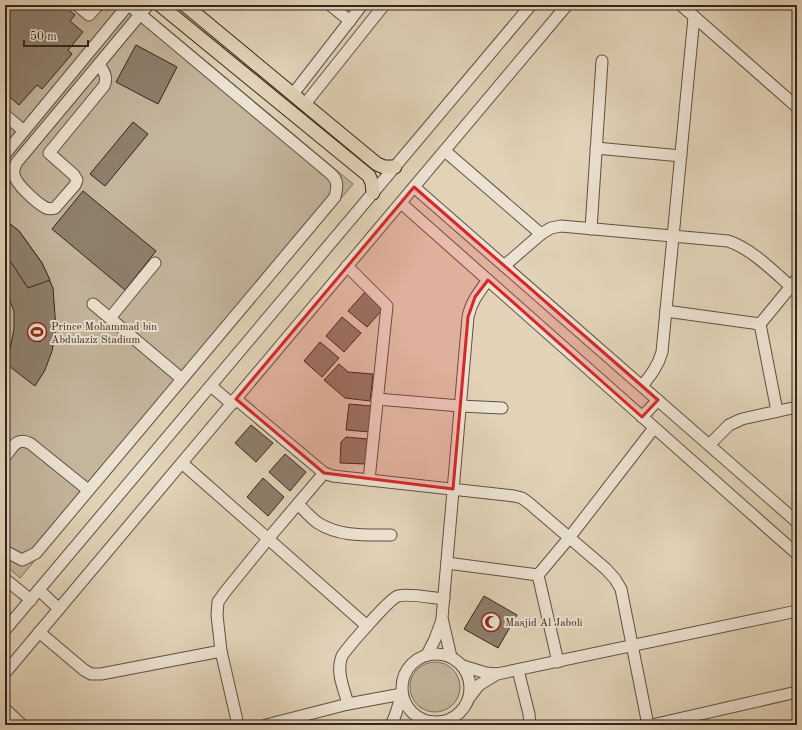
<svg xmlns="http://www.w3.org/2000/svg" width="802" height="730" font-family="'Old Standard TT',serif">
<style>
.green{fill:#c4b59d;stroke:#7c6d5c}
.building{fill:#8e7f6d;stroke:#34251b}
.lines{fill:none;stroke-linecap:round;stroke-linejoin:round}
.minor-casing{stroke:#605042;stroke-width:13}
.major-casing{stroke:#34251b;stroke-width:15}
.minor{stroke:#ece2d1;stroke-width:11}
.major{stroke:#e2d3b8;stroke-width:13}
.marked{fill:#d62828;fill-opacity:0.2;stroke:#d62828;stroke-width:3;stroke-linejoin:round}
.labels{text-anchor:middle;stroke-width:4;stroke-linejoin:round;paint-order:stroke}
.poi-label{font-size:11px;fill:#34251b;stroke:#ece2d1;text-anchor:start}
</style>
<rect width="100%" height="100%" fill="#e2d3b8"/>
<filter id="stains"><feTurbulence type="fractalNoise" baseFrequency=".005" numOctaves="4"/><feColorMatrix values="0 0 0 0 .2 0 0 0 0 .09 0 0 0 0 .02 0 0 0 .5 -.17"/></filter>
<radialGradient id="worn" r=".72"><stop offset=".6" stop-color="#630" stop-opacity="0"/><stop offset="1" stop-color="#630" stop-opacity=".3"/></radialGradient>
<g class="green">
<path d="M5,5H139L353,184L20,578L5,565Z"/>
<circle cx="435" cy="687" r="25"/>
</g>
<g class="building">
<path d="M9,5L15,10L19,5H63L75,15L70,21L83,32L68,50L72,54L42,89L37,85L19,105L6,94L5,95V10Z"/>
<path d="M136,45L177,67L158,104L116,82Z"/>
<path d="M133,122L148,134L105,186L90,174Z"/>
<path d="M83,191L156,251L125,290L52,229Z"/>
<path d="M5,220L19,231L32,249L42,263L53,288L56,329L52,351L45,370L35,386L5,363V356L10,349L14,329V311L5,289Z"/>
<path d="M5,220L19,231L32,249L42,263L50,280L28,288L5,253Z"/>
<path d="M365,292L383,309L367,327L348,311Z"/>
<path d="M342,317L361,333L344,352L326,336Z"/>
<path d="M320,342L339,358L322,377L304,361Z"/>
<path d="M339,364L348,372L373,374L370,401L345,398L324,380Z"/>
<path d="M349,404L372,406L370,432L346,430Z"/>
<path d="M251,425L273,443L256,462L235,443Z"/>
<path d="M346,437L368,439L366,464L340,463L341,442Z"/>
<path d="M285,454L306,472L290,491L269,472Z"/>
<path d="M263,478L284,497L268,516L247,497Z"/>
<path d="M484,596L517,615L498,648L464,629Z"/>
</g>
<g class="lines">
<defs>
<g id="minor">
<path d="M77,5L89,15L98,5"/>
<path d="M330,5L350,21"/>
<path d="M681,5L797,107"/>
<path d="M99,64C104,72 108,77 104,86L49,153L74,175L77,180L75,185L55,208C52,209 49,209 46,208C37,203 15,184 14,174C13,169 15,166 17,162L148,5"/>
<path d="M293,94L362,5"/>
<path d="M305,104L384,5"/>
<path d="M5,115L24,131"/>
<path d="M596,148L681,156"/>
<path d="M445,151L541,234"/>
<path d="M5,154L128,5"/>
<path d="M414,187L797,522"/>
<path d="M401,203L797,554"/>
<path d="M591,229L602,61"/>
<path d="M347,266L387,306L369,480"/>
<path d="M504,266L541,234L551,228L561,226L728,241C753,249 777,275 797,292"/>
<path d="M93,304L182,379"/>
<path d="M666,311L760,324"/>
<path d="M110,318L155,263"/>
<path d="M760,324L777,411"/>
<path d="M760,324L797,279"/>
<path d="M211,386L232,404"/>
<path d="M642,386C651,375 658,366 662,352L694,17"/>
<path d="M236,399L324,473L333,476L514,496L522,498L530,504L606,569L615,579L621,589L648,725"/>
<path d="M377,399L460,406L502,408"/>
<path d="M642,417L658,400"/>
<path d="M709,445L729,425L742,419L797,407"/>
<path d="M5,457C13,447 17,436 31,444L88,490"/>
<path d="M182,463L367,626"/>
<path d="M298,504C304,510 311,518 318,523C340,537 367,535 391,535"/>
<path d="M5,551L22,560L36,553L335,197C337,188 339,181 331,174L129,5"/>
<path d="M447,563L538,575"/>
<path d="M538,575L569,538L654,428"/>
<path d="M538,575L558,662"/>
<path d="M5,579L31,600"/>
<path d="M39,590L59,609"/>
<path d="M5,630L531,5"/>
<path d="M39,632L84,670L91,674H101L221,651"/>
<circle cx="436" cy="688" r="34"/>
<path d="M427,655L435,639L442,620"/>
<path d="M451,657L442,618L468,317C471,302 479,292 488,280"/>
<path d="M463,666L486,673L497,674"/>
<path d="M518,670L529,714L530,725"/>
<path d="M5,673L567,5"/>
<path d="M469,698L479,685L497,674L797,611"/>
<path d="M348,704C345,692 338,677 340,665C340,662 341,659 342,656C348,647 389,599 398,596C408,593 433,598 444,599"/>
<path d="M5,709L22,725"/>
<path d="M238,725L221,651L217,615L218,602L225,592L268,539L324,473"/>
<path d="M266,725L348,704L402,694L395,716L391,725"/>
<path d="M652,725L797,692"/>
</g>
<g id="major">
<path d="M160,5L369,176L372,183L373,193"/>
<path d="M185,5L377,164L384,167H395"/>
</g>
</defs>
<use href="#minor" class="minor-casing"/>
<use href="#major" class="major-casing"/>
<use href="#minor" class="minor"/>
<use href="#major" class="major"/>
</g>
<path class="marked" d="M414,187L658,400L642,417L488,280L475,297L468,317L453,489L324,473L236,399Z"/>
<defs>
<symbol id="stadium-ring" viewBox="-11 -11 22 22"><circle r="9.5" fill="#ece2d1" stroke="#8f2418" stroke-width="1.5"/><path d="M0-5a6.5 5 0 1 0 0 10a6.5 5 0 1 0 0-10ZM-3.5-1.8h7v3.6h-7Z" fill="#8f2418"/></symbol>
<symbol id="mosque-ring" viewBox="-11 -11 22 22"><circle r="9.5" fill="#ece2d1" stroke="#8f2418" stroke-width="1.5"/><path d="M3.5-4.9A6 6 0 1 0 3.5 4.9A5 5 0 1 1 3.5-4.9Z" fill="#8f2418"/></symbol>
</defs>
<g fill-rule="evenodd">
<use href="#stadium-ring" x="26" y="321" width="22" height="22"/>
<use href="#mosque-ring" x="480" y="611" width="22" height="22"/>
</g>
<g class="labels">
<g class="poi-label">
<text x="51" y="330">Prince Mohammad bin<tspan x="51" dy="13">Abdulaziz Stadium</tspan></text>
<text x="505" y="626">Masjid Al Jaboli</text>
</g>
</g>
<rect width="802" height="730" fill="none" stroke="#e2d3b8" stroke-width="20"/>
<rect x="6" y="6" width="790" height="718" fill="none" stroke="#34251b" stroke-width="2"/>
<rect x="10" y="10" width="782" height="710" fill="none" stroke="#34251b"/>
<path d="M24 40v6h64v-6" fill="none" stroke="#34251b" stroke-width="2"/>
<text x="30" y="40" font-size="12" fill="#34251b" stroke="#ece2d1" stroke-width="3" paint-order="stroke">50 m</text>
<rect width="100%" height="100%" filter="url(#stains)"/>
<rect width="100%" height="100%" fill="url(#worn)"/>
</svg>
